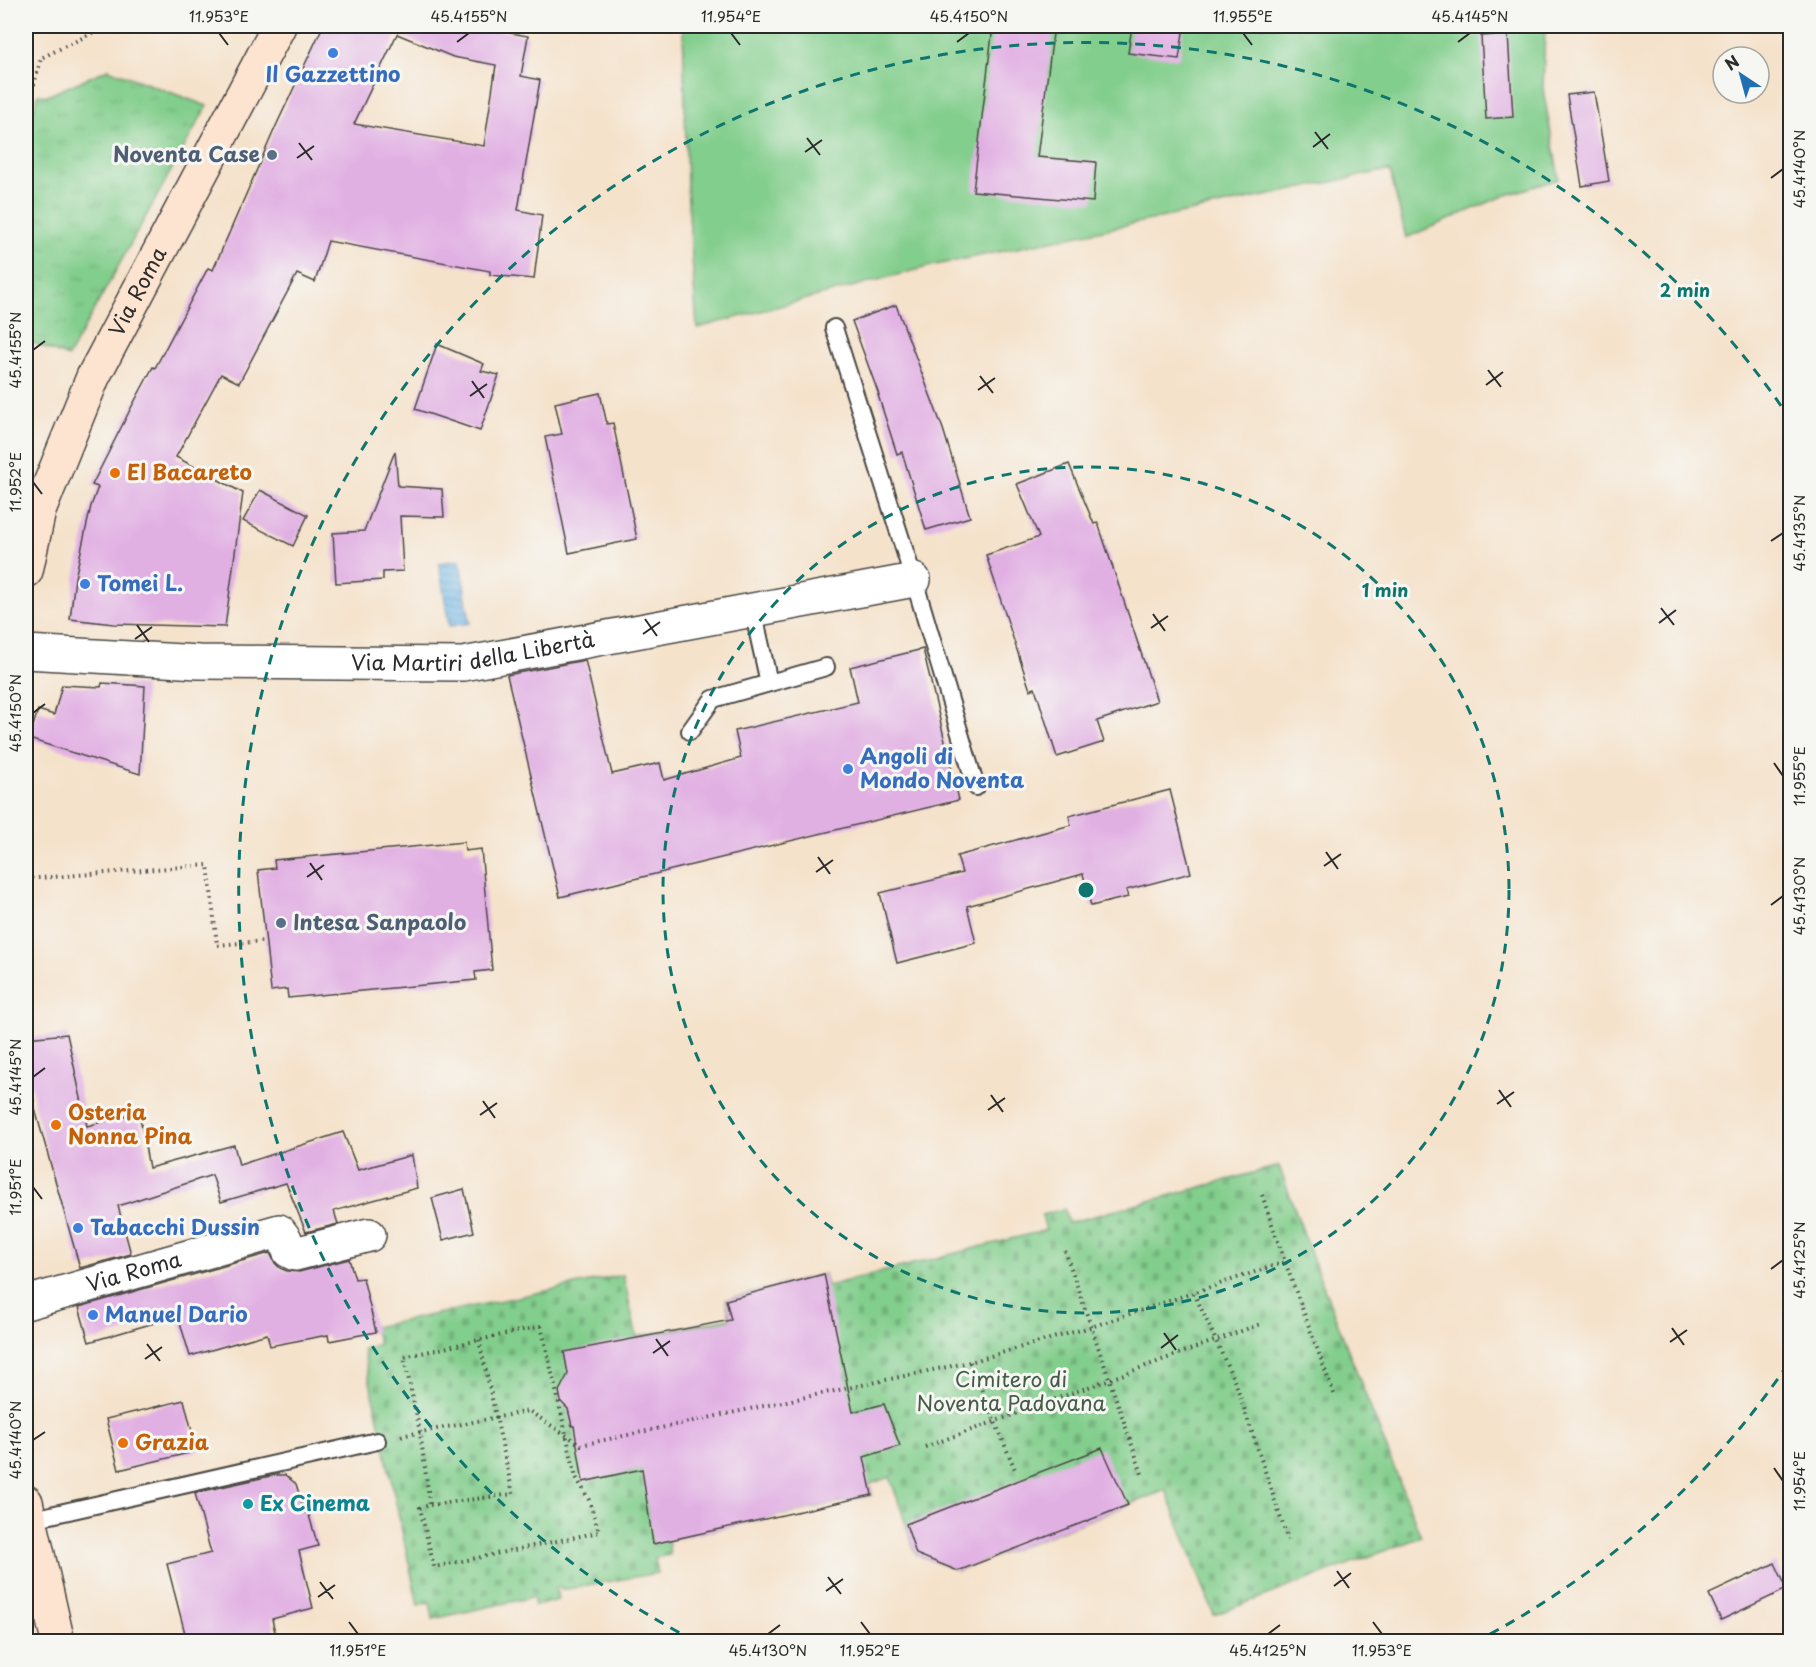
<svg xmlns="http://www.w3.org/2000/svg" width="1816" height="1667" font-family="'Playpen Sans',sans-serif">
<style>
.grass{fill:url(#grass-tufts);stroke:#567c5c;stroke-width:1.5}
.cemetery{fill:url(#cemetery-stones);stroke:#567c5c;stroke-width:1.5}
.garden{fill:#82ce8c;stroke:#567c5c;stroke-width:1.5}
.water{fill:url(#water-rules);stroke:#4c7088;stroke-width:1.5}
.building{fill:#e1b0e3;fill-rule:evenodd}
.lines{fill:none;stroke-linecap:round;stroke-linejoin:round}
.lane-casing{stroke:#494643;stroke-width:20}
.street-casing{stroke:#494643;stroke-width:36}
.secondary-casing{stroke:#494643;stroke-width:36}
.path{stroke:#494643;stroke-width:4;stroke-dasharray:1.5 4.5;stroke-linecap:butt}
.lane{stroke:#fff;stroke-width:16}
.street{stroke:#fff;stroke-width:33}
.secondary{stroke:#fde4d0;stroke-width:33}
.ticks{fill:none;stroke:#2b2b2b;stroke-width:2}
.ring{fill:none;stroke:#0f766e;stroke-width:3;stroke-dasharray:10 8}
.shop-dot{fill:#3f7fe0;stroke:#f6f6f2;stroke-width:2}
.service-dot{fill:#5c6f8a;stroke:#f6f6f2;stroke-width:2}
.food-dot{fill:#e8710a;stroke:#f6f6f2;stroke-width:2}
.culture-dot{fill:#0f9aa8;stroke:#f6f6f2;stroke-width:2}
.labels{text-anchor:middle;stroke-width:6;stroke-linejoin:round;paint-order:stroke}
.shop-label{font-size:21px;font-weight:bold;fill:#366cbe;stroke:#f6f6f2;text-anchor:start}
.service-label{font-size:21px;font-weight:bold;fill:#4e5e75;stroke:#f6f6f2;text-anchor:end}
.street-label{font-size:21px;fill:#2b2b2b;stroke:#f6f6f2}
.food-label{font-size:21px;font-weight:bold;fill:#c56008;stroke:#f6f6f2;text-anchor:start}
.park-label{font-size:21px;fill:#455c48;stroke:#f6f6f2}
.culture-label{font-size:21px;font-weight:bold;fill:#0d838f;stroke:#f6f6f2;text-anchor:start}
.centre{fill:#0f766e;stroke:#f6f6f2;stroke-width:3}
.ring-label{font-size:18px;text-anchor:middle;font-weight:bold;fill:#0f766e;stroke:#f6f6f2;stroke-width:6;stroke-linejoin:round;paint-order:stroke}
.neatline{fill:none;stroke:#2b2b2b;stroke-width:2}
.ticks-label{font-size:15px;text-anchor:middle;fill:#2b2b2b}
</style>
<defs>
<pattern id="grass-tufts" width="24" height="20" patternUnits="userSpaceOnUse" patternTransform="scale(1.5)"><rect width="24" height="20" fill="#82ce8c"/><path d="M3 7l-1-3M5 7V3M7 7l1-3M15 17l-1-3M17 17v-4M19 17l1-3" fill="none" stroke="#70b179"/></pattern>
<pattern id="cemetery-stones" width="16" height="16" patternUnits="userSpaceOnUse" patternTransform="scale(1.5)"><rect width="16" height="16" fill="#82ce8c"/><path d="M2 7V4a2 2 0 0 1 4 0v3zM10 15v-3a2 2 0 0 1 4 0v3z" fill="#70b179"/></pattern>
<pattern id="water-rules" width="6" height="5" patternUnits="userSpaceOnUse" patternTransform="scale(1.5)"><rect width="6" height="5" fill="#6eb5e5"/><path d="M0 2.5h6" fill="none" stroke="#5b93ba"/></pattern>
</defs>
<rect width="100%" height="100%" fill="#f6f6f2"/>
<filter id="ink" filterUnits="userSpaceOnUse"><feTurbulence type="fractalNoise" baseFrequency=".0167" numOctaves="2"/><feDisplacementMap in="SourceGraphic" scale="12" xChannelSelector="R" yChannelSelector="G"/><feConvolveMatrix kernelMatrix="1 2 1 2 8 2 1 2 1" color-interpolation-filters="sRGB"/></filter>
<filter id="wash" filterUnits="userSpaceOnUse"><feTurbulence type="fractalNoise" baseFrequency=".008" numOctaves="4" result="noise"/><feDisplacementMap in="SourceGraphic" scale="24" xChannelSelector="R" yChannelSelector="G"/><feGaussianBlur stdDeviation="1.35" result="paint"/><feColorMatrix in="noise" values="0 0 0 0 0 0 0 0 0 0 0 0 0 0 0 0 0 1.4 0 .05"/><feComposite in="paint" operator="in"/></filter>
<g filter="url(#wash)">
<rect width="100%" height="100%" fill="#f5e2cb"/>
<path class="grass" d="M108,69L207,106L68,357L26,340V137L38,94L47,96Z"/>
<path class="cemetery" d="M1279,1166L1317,1270L1421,1537L1214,1615L1166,1490L958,1571L916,1554L890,1477L870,1484L872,1495L668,1540L670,1555L655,1558L658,1573L561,1590L560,1587L556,1588L558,1600L535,1606L533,1597L433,1619L430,1602L418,1605L363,1349L379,1344L374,1327L623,1275L637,1337L730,1318L726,1300L824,1274L827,1286L1046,1230L1042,1215L1064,1209L1068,1223Z"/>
<path class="garden" d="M683,26H1545L1543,89L1559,179L1503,196L1406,238L1390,171L1379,172L931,266L697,328L687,188Z"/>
<path class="water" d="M460,560L470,623L449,626L439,563Z"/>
<g id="blocks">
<g class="building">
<path d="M323,26H472L528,36L521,76L540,80L518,210L542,215L534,279L490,275V271L328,241L315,282L297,274L239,383L221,374L176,457L243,493L225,627L114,624L70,619L75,578L91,506L98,487L92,485L131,408L153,367L155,368L208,268L213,270L275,128ZM397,34L453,57L496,65L484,146L354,124Z"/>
<path d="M993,26H1054L1037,157L1096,162L1093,202L973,191Z"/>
<path d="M1132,26H1184L1179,59L1128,53Z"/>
<path d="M1508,34L1513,117L1486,119L1481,36Z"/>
<path d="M1594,92L1609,181L1582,186L1567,95Z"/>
<path d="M896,305L943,429L970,517L926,530L902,452L897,454L878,395H879L852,321Z"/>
<path d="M437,344L484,364L481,371L499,375L480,431L415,409Z"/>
<path d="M600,393L607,424L613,423L637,539L569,553L545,437L562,434L555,403Z"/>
<path d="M395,451L398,486L442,489L444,517L400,516L403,571L383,572V580L336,583L333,533L364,531Z"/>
<path d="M1069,464L1094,524L1098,523L1157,701L1097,721L1104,742L1057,757L1035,688L1030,690L986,555L1039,537L1017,484Z"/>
<path d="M260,490L308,515L293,546L243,521Z"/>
<path d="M923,649L959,800L560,897L507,675L585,660L612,774L660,763L664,780L741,758L735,731L858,702L850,667Z"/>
<path d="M102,683L145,686L140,774L29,739L38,710L54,715L62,685L101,687Z"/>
<path d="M1170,790L1191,873L1126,890L1128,897L1091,906L1083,874L967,906L976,943L897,963L880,893L962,873L957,856L1071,825L1069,816Z"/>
<path d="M464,842L465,851L481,849L492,970L475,972L476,980L288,998L287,989L271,991L258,870L275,868L274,860Z"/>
<path d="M67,1034L87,1126L139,1112L149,1168L234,1145L239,1165L343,1132L358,1170L412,1155L417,1188L334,1211L338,1224L306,1232L286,1183L221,1202L212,1175L118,1206L131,1254L80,1268L35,1109L26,1050V1038Z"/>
<path d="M464,1189L474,1232L443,1240L432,1198Z"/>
<path d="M270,1253L275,1263L280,1268L287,1271L299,1272L349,1259L355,1279L363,1278L376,1332L329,1341L328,1335L270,1346L267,1334L190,1356L178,1316L89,1342L79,1307Z"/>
<path d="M824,1274L853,1412L884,1404L900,1446L864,1457L872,1495L653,1544L642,1469L583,1482L574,1426H572L568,1409L561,1402L559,1391L568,1374L564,1352L731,1320L726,1300Z"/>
<path d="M184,1400L197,1451L119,1470L106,1419Z"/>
<path d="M1102,1448L1128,1505L958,1571L916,1554L906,1524Z"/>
<path d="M275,1475H285L296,1484L305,1513L308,1512L318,1546L299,1551L313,1608L272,1619L277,1641H187L167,1564L211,1553L195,1493Z"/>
<path d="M1775,1563L1787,1589L1721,1620L1709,1594Z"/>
</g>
</g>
</g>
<g filter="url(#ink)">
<use href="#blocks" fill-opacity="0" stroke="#494643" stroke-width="1.5"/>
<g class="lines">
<defs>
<g id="lane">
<path d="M834,328L914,580L976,787"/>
<path d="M753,610L769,683"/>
<path d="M690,731L713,699L826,667"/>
<path d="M29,1520L377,1441"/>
</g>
<g id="street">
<path id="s1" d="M26,652L199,662L463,664L914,580"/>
<path id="s2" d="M26,1303L279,1231L285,1239L289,1251L295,1254L369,1235"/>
</g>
<g id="secondary">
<path id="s3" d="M26,571L39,511L93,377L279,26"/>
<path d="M26,1502L58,1642"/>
</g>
</defs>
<use href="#lane" class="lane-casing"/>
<use href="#street" class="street-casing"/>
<use href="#secondary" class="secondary-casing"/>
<g class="path">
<path d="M26,114L41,58L107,26"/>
<path d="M26,879L208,865L217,945L265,941"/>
<path d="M26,1128L29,1127"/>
<path d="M1262,1195L1285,1262L1335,1397"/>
<path d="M1065,1251L1142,1474"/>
<path d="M1194,1293L1237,1387L1288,1540"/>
<path d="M541,1326L576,1477L589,1500L599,1532L434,1567L420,1508L430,1505L420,1432L404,1357Z"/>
<path d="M970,1362L1016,1472"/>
<path d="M401,1436L529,1411L581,1445L970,1362L1091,1327L1285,1262"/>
<path d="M925,1447L1263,1323"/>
<path d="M430,1505L513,1494L479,1340"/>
</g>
<use href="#lane" class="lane"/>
<use href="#street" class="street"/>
<use href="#secondary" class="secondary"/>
</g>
</g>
<path class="ticks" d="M219,33L228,45M731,33L740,45M1243,33L1252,45M457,42L469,33M957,42L969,33M1458,42L1470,33M1315,132L1328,149M807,138L820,155M299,143L312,160M1313,147L1330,134M805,152L822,140M297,158L314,146M1771,178L1783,169M33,350L45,341M1488,370L1501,387M980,376L993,393M472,381L484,398M1486,385L1503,372M978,390L995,378M470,396L487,384M33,482L42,494M1771,541L1783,533M1661,608L1674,625M1153,614L1165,631M645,619L657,636M1659,623L1676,610M137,625L149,642M1151,628L1168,616M643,634L660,622M135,639L152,627M33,713L45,704M1774,763L1783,776M1326,852L1338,869M818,857L830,874M310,863L322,880M1324,866L1341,854M816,872L833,860M307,877L324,865M1771,905L1783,896M33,1077L45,1068M1499,1090L1511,1107M991,1095L1003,1112M483,1101L495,1118M1497,1104L1514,1092M988,1110L1005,1098M480,1115L497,1103M33,1187L42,1199M1771,1269L1783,1260M1672,1328L1684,1345M1164,1333L1176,1350M656,1339L668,1356M1670,1342L1687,1330M147,1344L160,1361M1161,1348L1178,1335M653,1353L670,1341M145,1359L162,1347M33,1440L45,1432M1774,1468L1783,1481M1337,1571L1349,1588M828,1577L841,1594M320,1582L333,1599M1334,1586L1351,1573M826,1591L843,1579M318,1597L335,1585M349,1622L358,1634M861,1622L870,1634M1373,1622L1382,1634M768,1634L780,1625M1268,1634L1280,1625"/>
<g class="ring">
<circle cx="1086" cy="890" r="423"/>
<path d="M1788 1364A847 847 0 0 1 1477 1641M695 1641A847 847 0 1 1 1788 416"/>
</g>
<g class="shop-dot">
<circle cx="333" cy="53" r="6"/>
<circle cx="85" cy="584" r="6"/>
<circle cx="848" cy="769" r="6"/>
<circle cx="78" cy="1228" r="6"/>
<circle cx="93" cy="1315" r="6"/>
</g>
<g class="service-dot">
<circle cx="272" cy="155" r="6"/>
<circle cx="281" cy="923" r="6"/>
</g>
<g class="food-dot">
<circle cx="115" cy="473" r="6"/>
<circle cx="56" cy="1125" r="6"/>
<circle cx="123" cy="1443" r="6"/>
</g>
<circle class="culture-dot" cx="248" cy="1504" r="6"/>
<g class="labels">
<g class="shop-label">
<text x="333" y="82" text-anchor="middle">Il Gazzettino</text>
<text x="97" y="591">Tomei L.</text>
<text x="860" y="764">Angoli di<tspan x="860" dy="24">Mondo Noventa</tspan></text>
<text x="90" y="1235">Tabacchi Dussin</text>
<text x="105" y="1322">Manuel Dario</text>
</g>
<g class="service-label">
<text x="260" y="162">Noventa Case</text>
<text x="293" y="930" text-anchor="start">Intesa Sanpaolo</text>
</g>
<g class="street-label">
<text dy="7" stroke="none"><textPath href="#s3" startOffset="302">Via Roma</textPath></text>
<text dy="7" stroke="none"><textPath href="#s1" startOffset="448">Via Martiri della Libertà</textPath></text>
<text dy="7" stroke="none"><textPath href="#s2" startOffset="112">Via Roma</textPath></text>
</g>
<g class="food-label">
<text x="127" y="480">El Bacareto</text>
<text x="68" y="1120">Osteria<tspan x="68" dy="24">Nonna Pina</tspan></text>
<text x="135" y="1450">Grazia</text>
</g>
<g class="park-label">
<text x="1011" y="1387">Cimitero di<tspan x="1011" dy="24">Noventa Padovana</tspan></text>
</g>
<g class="culture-label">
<text x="260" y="1511">Ex Cinema</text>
</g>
</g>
<circle cx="1086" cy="890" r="9" class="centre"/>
<g class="ring-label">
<text x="1685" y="297">2 min</text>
<text x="1385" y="597">1 min</text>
</g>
<rect width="1816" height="1667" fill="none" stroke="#f6f6f2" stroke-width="66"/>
<g transform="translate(1741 75) rotate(324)"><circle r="28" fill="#f6f6f2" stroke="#a5a5a2" stroke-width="1.5"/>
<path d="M0-4.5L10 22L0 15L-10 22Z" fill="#1f6fb2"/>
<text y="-9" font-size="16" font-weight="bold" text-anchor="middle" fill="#2b2b2b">N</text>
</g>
<rect x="33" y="33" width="1750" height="1601" class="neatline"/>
<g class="ticks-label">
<text x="219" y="22">11.953°E</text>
<text x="469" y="22">45.4155°N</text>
<text x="731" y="22">11.954°E</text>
<text x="969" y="22">45.4150°N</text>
<text x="1243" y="22">11.955°E</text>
<text x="1470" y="22">45.4145°N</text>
<text transform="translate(1800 169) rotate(-90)" y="5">45.4140°N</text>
<text transform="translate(16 350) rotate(-90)" y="5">45.4155°N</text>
<text transform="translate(16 482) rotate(-90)" y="5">11.952°E</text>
<text transform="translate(1800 533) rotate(-90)" y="5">45.4135°N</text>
<text transform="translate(16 713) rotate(-90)" y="5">45.4150°N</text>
<text transform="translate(1800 776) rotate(-90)" y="5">11.955°E</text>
<text transform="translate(1800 896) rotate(-90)" y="5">45.4130°N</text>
<text transform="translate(16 1077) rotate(-90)" y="5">45.4145°N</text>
<text transform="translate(16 1187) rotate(-90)" y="5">11.951°E</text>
<text transform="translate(1800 1260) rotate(-90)" y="5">45.4125°N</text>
<text transform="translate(16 1440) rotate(-90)" y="5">45.4140°N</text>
<text transform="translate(1800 1481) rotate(-90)" y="5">11.954°E</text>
<text x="358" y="1656">11.951°E</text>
<text x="768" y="1656">45.4130°N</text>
<text x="870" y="1656">11.952°E</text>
<text x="1268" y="1656">45.4125°N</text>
<text x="1382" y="1656">11.953°E</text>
</g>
</svg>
